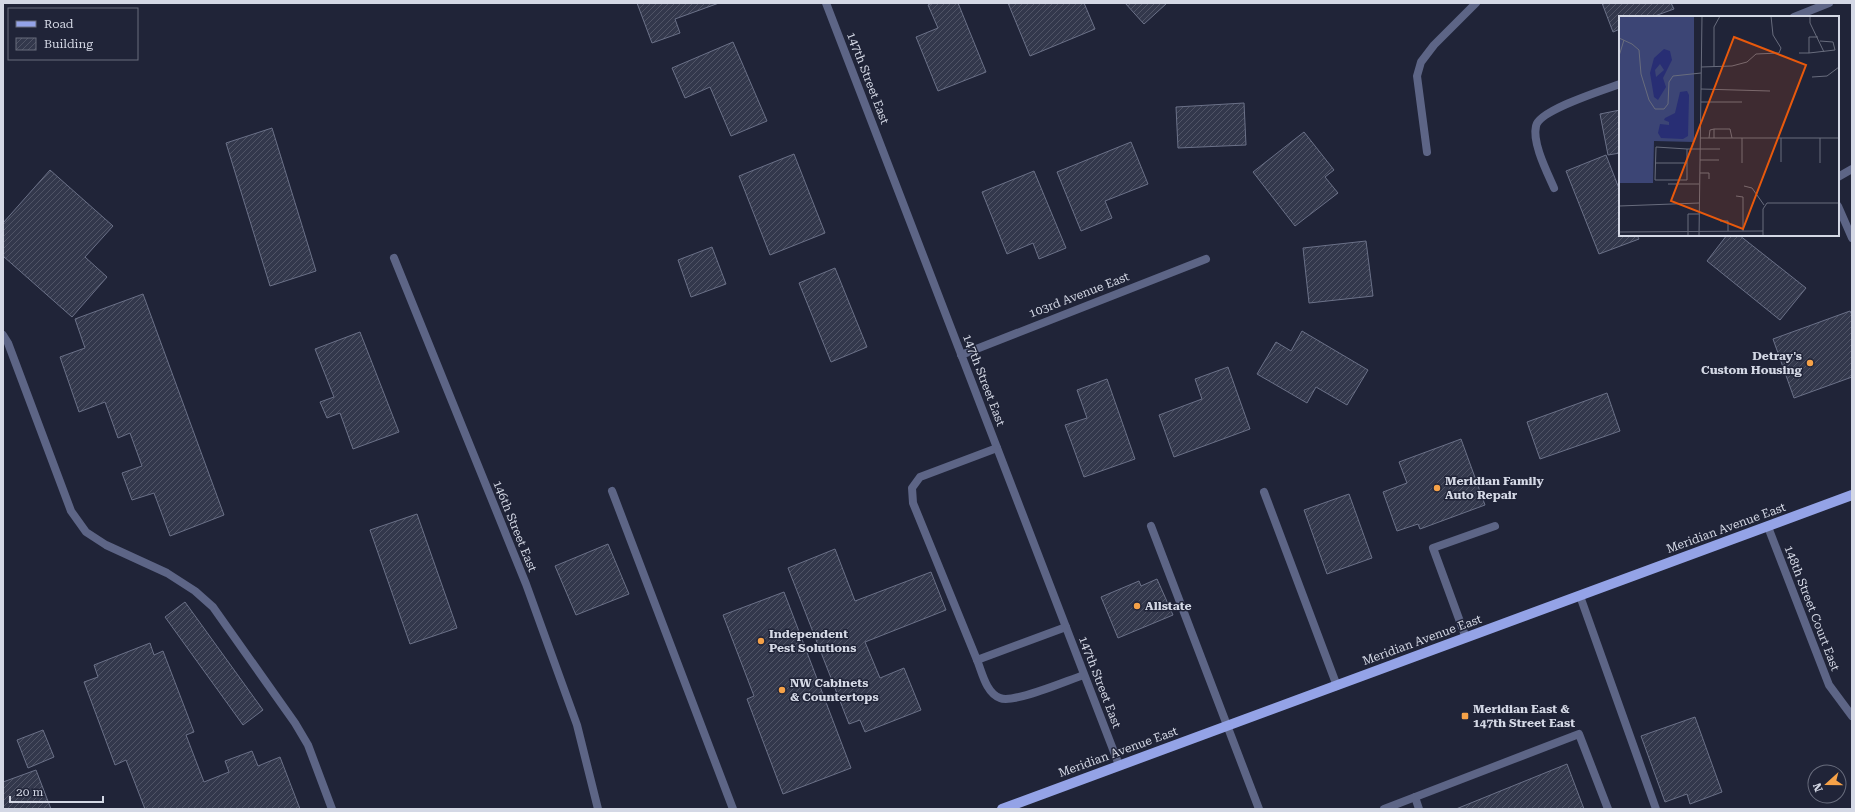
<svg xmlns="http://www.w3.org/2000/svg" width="1855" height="812" font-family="'Roboto Serif',serif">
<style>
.building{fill:url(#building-hatch);stroke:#6b7188}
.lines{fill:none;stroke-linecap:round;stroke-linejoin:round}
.lane{stroke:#5d6586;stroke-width:8}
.street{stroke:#5d6586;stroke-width:8}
.primary{stroke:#94a3e7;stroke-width:10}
.poi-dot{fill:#f6a248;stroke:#202438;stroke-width:1.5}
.labels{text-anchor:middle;stroke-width:3;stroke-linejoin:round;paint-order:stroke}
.street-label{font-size:12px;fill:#d4d8e5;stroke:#202438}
.poi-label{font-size:12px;font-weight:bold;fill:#d4d8e5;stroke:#202438;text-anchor:start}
.inset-road{fill:none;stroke:#686c7d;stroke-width:1}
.view{fill:#e8590c;fill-opacity:0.15;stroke:#e8590c;stroke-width:2}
.inset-edge{fill:none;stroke:#d4d8e5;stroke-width:2}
</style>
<defs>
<pattern id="building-hatch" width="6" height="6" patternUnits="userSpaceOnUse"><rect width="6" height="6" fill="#33384c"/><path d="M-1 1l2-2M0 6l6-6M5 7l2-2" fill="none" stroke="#505466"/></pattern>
</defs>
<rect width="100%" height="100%" fill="#202438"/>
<g class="building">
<path d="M637,3H719L675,19L680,33L652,43Z"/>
<path d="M932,3H958L986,72L938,91L916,37L938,28L928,5Z"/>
<path d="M1008,3H1084L1095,29L1030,56Z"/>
<path d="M1125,3H1167L1144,24Z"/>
<path d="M1602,3H1671L1674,9L1652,17H1620V29L1613,32Z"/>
<path d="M733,42L767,121L731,136L710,87L685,98L672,68Z"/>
<path d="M1244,103L1246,145L1178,148L1176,107Z"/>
<path d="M1620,110V153L1608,155L1600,114Z"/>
<path d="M272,128L316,271L270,286L226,143Z"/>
<path d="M1304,132L1334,170L1325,177L1338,193L1295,226L1253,172Z"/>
<path d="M1131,142L1148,184L1105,201L1112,218L1081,231L1057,172Z"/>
<path d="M794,154L825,233L770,255L739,176Z"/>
<path d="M1606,155L1620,191V235H1637L1639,239L1599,254L1566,171Z"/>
<path d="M50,170L113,226L85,257L107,277L72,317L3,256V223Z"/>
<path d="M1034,171L1066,248L1039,259L1033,243L1007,254L982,192Z"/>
<path d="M1727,235H1739L1806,288L1780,320L1707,261Z"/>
<path d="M1366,241L1373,296L1309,303L1303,248Z"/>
<path d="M712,247L726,284L691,297L678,260Z"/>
<path d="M835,268L867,347L831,362L799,283Z"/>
<path d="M143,294L224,515L170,536L154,493L132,500L122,473L142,466L130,433L118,438L105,402L79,412L60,357L85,348L75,319Z"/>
<path d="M1850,311L1852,315V377L1794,398L1773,339Z"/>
<path d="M1302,331L1368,370L1347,405L1316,387L1307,403L1257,374L1276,342L1291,351Z"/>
<path d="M360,332L399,432L353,449L340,413L327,418L320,402L334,397L315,349Z"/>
<path d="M1228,367L1250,429L1174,457L1159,415L1202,399L1195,379Z"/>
<path d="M1107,379L1135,459L1084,477L1065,425L1087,418L1077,390Z"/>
<path d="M1607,393L1620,431L1540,459L1527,422Z"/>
<path d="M1461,439L1485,505L1420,529L1418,524L1397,531L1383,492L1407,483L1399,462Z"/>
<path d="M1349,494L1372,558L1327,574L1304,510Z"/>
<path d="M417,514L457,628L410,644L370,530Z"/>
<path d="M608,544L629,594L576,615L555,566Z"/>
<path d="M835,549L855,601L931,572L946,610L865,642L880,678L904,668L921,710L865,732L860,720L849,724L788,568Z"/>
<path d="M1157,579L1173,615L1118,638L1101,597L1139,581L1141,586Z"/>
<path d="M784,592L851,768L783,794L747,699L754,696L723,615Z"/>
<path d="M185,602L263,710L243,725L165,617Z"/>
<path d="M150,643L154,655L163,651L194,732L186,735L204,782L229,772L225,761L252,751L258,766L280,757L300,809H145L126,760L115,765L84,682L98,677L94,665Z"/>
<path d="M1695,717L1722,792L1690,804L1687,794L1665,802L1641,736Z"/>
<path d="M43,730L54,757L28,768L17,740Z"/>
<path d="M1567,764L1584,809H1456Z"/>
<path d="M36,770L51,809H3V782Z"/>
</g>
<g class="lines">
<g class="lane">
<path d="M1794,17L1829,3"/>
<path d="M1427,152L1417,76L1421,62L1434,45L1476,3"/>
<path d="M1838,177L1852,169"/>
<path d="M1554,188C1547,172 1532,143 1536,126C1539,110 1604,90 1620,84"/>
<path d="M1838,206L1852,238"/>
<path d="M3,335L8,343L71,511L86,532L106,545L167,573L195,591L213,607L295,723L308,745L332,809"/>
<path d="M997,448L920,477L912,488L913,503L977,660L1066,627"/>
<path d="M612,491L733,809"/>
<path d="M1264,492L1337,686"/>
<path d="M1151,526L1259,809"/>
<path d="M1580,596L1656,809"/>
<path d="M1466,638L1433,548L1495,526"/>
<path d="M977,660C982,672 986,693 1000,698C1014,704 1068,680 1084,675"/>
<path d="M1415,797L1419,809"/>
<path d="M1384,809L1579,734L1608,809"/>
</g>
<g class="street">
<path d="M826,3L1119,765"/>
<path d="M394,258L526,584L577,725L598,809"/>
<path d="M961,355L1206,259"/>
<path d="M1768,527L1829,685L1852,716"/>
</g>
<path class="primary" d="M1002,809L1852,495"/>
</g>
<g class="poi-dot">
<circle cx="1810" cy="363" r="4"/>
<circle cx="1437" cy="488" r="4"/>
<circle cx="1137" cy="606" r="4"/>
<circle cx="761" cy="641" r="4"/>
<circle cx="782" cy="690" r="4"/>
<rect x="1461" y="712" width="8" height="8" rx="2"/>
</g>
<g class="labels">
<g class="street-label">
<text transform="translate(868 78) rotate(69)" y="4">147th Street East</text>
<text transform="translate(1079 295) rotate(-21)" y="4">103rd Avenue East</text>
<text transform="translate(984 380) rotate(69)" y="4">147th Street East</text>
<text transform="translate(515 526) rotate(68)" y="4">146th Street East</text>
<text transform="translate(1726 528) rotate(-20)" y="4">Meridian Avenue East</text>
<text transform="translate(1812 608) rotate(69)" y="4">148th Street Court East</text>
<text transform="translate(1422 640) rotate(-20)" y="4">Meridian Avenue East</text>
<text transform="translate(1100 682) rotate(69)" y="4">147th Street East</text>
<text transform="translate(1118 752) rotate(-20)" y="4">Meridian Avenue East</text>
</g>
<g class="poi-label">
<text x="1802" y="360" text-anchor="end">Detray's<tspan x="1802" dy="14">Custom Housing</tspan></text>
<text x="1445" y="485">Meridian Family<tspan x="1445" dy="14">Auto Repair</tspan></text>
<text x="1145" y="610">Allstate</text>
<text x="769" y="638">Independent<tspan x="769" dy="14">Pest Solutions</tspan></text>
<text x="790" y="687">NW Cabinets<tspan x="790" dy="14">&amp; Countertops</tspan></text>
<text x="1473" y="713">Meridian East &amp;<tspan x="1473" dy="14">147th Street East</tspan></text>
</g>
</g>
<g transform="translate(1619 16)">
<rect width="220" height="220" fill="#202438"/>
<path d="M0,0H75V126L35,125L34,167H0Z" fill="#3c4575"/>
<path d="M45,33L51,35L53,44L44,62L47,71L39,84L35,81L31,57L35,42ZM41,48L45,54L37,61L36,54ZM68,75L70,79L69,120L64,123L42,122L39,117L41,108L50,109V106L45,104L46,102L56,97L61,76Z" fill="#282e74" fill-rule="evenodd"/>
<path class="inset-road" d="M191,0V7L205,36M0,22L13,28L20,34L22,58L30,84L36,93H45L49,88L50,66L54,60L82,57M180,37H190V21H199M190,37L216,34L214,26L201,25M0,40L5,24M82,51L113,50L128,46L137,38L160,37L162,32L154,19L152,0M95,51V11L101,0M193,61L208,60L220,51M82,73L151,75M82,86H123M81,122H220M90,122L91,114L95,113M95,122V113H111L113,122M123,122V147M201,122V147M68,133L37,131L36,164H68V133H101M81,144H100M162,146V122M37,147H68M81,157H90V163M49,168H80M125,170L133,172L145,189M117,180L124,181V215M0,190L80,187M101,205H109V215M0,216L144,215M69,220V198H80M80,220L83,0M144,220V193L148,187H220"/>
<path class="view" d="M115,21L187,49L124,213L52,185Z"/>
<rect width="220" height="220" class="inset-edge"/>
</g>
<rect width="1855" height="812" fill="none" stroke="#d4d8e5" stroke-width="8"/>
<rect x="8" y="8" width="130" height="52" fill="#202438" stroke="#686c7d"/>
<rect x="16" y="21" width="20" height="6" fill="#94a3e7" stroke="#686c7d"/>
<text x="44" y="28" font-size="12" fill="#d4d8e5">Road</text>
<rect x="16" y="38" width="20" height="12" fill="url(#building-hatch)" stroke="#686c7d"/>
<text x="44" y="48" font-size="12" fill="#d4d8e5">Building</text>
<g transform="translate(1827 784) rotate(249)"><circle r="19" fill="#202438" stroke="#686c7d"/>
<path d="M0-3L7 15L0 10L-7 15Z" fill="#f6a248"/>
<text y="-6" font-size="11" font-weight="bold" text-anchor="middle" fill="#d4d8e5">N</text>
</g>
<path d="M10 796v6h93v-6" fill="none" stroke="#d4d8e5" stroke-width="2"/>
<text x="16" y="796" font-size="12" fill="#d4d8e5" stroke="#202438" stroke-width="3" paint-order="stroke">20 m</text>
</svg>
